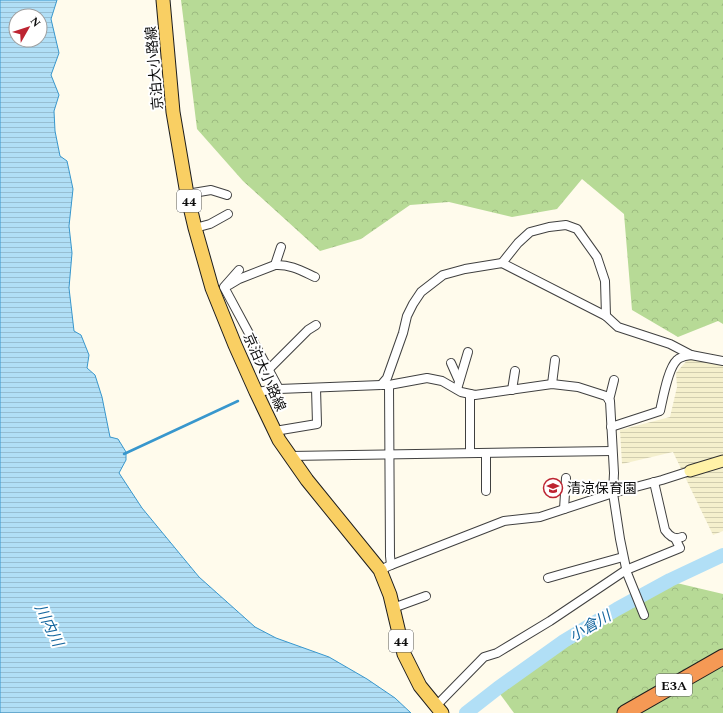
<svg xmlns="http://www.w3.org/2000/svg" width="723" height="713" font-family="Spectral,'Noto Sans JP',serif">
<style>
.farmland{fill:url(#farmland-rules)}
.forest{fill:url(#forest-crowns)}
.water{fill:url(#water-rules);stroke:#3897cd;fill-rule:evenodd}
.lines{fill:none;stroke-linecap:round;stroke-linejoin:round}
.stream{stroke:#3897cd;stroke-width:2.5}
.river{stroke:#b1dff6;stroke-width:14}
.street-casing{stroke:#404040;stroke-width:10}
.secondary-casing{stroke:#2f2f2f;stroke-width:13}
.primary-casing{stroke:#1e1e1e;stroke-width:15}
.highway-casing{stroke:#1e1e1e;stroke-width:17}
.street{stroke:#fff;stroke-width:8}
.secondary{stroke:#fff2a7;stroke-width:11}
.primary{stroke:#f9cf63;stroke-width:13}
.highway{stroke:#f59955;stroke-width:15}
.labels{text-anchor:middle;stroke-width:4;stroke-linejoin:round;paint-order:stroke}
.shield{fill:#fff;stroke:#565656;stroke-width:1}
.shield-label{font-size:13px;font-weight:bold;fill:#0d0d0d}
.street-label{font-size:14px;fill:#0d0d0d;stroke:#fff}
.poi-label{font-size:14px;fill:#0d0d0d;stroke:#fff;text-anchor:start}
.water-label{font-size:15px;font-style:italic;fill:#16679f;stroke:#fff}
</style>
<defs>
<pattern id="farmland-rules" width="6" height="5" patternUnits="userSpaceOnUse"><rect width="6" height="5" fill="#f5f0cd"/><path d="M0 2.5h6" fill="none" stroke="#d1cdaf"/></pattern>
<pattern id="forest-crowns" width="20" height="18" patternUnits="userSpaceOnUse"><rect width="20" height="18" fill="#b7da96"/><path d="M2 6a3 3 0 1 1 6 0M12 15a3 3 0 1 1 6 0" fill="none" stroke="#9cba80"/></pattern>
<pattern id="water-rules" width="6" height="5" patternUnits="userSpaceOnUse"><rect width="6" height="5" fill="#b1dff6"/><path d="M0 2.5h6" fill="none" stroke="#97bed2"/></pattern>
</defs>
<rect width="100%" height="100%" fill="#fffbec"/>
<path class="farmland" d="M689,358L723,362V531L713,535L673,452L622,464L620,430L670,417L677,387L676,373Z"/>
<g class="forest">
<path d="M181,0H723V324L718,321L678,337L632,310L624,214L582,179L557,209L512,217L449,202L410,205L361,239L320,251L243,181L197,129Z"/>
<path d="M664,580L723,594V713H514L497,690Z"/>
</g>
<path class="water" d="M0,0H57L51,19L59,53L51,75L59,95L54,111L55,131L60,156L67,161L73,189L69,226L72,253L69,288L74,331L81,335L89,355L87,368L95,375L102,397L110,437L118,439L126,452V460L119,473L142,508L199,577L255,627L276,638L329,657L367,679L395,698L411,713H0ZM16,16H40V40H16Z"/>
<g class="lines">
<path class="stream" d="M124,454L238,401"/>
<path class="river" d="M466,713L498,688L564,641L617,609L670,580L723,555"/>
<defs>
<g id="street">
<path d="M187,194L211,190L227,195"/>
<path d="M195,228L210,224L228,214"/>
<path d="M502,263L518,243L530,232L549,227L566,225L577,229L597,257L605,281L606,316"/>
<path d="M275,265C290,264 302,271 315,277"/>
<path d="M239,270L224,287L279,389"/>
<path d="M229,285L239,279L275,265L281,247"/>
<path d="M451,363L459,381"/>
<path d="M268,370L308,330L316,325"/>
<path d="M552,384L555,360"/>
<path d="M381,385L387,378L403,333L407,316L413,304L421,292L443,275L465,269L502,263L606,316L618,327L670,344L691,355L723,361"/>
<path d="M389,385L390,556L391,565"/>
<path d="M457,389L468,352"/>
<path d="M512,390L515,371"/>
<path d="M256,392L279,389L381,385H389L427,378L442,381L461,392L475,395L552,384L578,387L606,396L610,401L614,473L613,493L620,539L627,573L644,615"/>
<path d="M470,394V453"/>
<path d="M609,400L614,380"/>
<path d="M611,427L660,411C663,398 668,368 677,360C681,356 686,356 691,355"/>
<path d="M275,431L317,424L316,388"/>
<path d="M486,453V491"/>
<path d="M290,456L612,451"/>
<path d="M654,482L665,530C670,537 675,540 682,537"/>
<path d="M564,509L566,478"/>
<path d="M380,570L391,565L504,521L540,517L613,493L662,480L690,471"/>
<path d="M548,578L569,572L623,557"/>
<path d="M393,608L426,596"/>
<path d="M436,706L484,657L497,653L550,621L626,570L680,548L675,538"/>
</g>
<path id="secondary" d="M690,471L723,461"/>
<path id="primary" d="M163,0L173,112L187,194L195,228L212,288L235,345L256,392L279,440L307,480L380,570L390,595L404,654L420,686L442,713"/>
<path id="highway" d="M625,713L723,657"/>
</defs>
<use href="#street" class="street-casing"/>
<use href="#secondary" class="secondary-casing"/>
<use href="#primary" class="primary-casing"/>
<use href="#highway" class="highway-casing"/>
<use href="#street" class="street"/>
<use href="#secondary" class="secondary"/>
<use href="#primary" class="primary"/>
<use href="#highway" class="highway"/>
</g>
<defs>
<symbol id="school-ring" viewBox="-11 -11 22 22"><circle r="9.5" fill="#fff" stroke="#bd2431" stroke-width="1.5"/><path d="M0-5L7-2L0 1L-7-2ZM-4 1L0 2.5L4 1V4Q0 6-4 4Z" fill="#bd2431"/></symbol>
</defs>
<g fill-rule="evenodd">
<use href="#school-ring" x="542" y="477" width="22" height="22"/>
</g>
<g class="labels">
<g class="shield">
<rect x="177" y="190" width="24" height="22" rx="3"/>
<rect x="389" y="630" width="24" height="22" rx="3"/>
<rect x="656" y="674" width="36" height="22" rx="3"/>
</g>
<g class="shield-label">
<text x="189" y="206">44</text>
<text x="401" y="646">44</text>
<text x="674" y="690">E3A</text>
</g>
<g class="street-label">
<text transform="translate(154 68) rotate(-95)" y="5">京泊大小路線</text>
<text transform="translate(265 372) rotate(66)" y="5">京泊大小路線</text>
</g>
<g class="poi-label">
<text x="567" y="493">清涼保育園</text>
</g>
<g class="water-label">
<text transform="translate(49 625) rotate(64)" y="5">川内川</text>
<text transform="translate(590 626) rotate(-30)" y="5">小倉川</text>
</g>
</g>
<g transform="translate(28 28) rotate(51)"><circle r="19" fill="#ffffff" stroke="#9e9e9e"/>
<path d="M0-3L7 15L0 10L-7 15Z" fill="#bd2431"/>
<text y="-6" font-size="11" font-weight="bold" text-anchor="middle" fill="#0d0d0d">N</text>
</g>
</svg>
